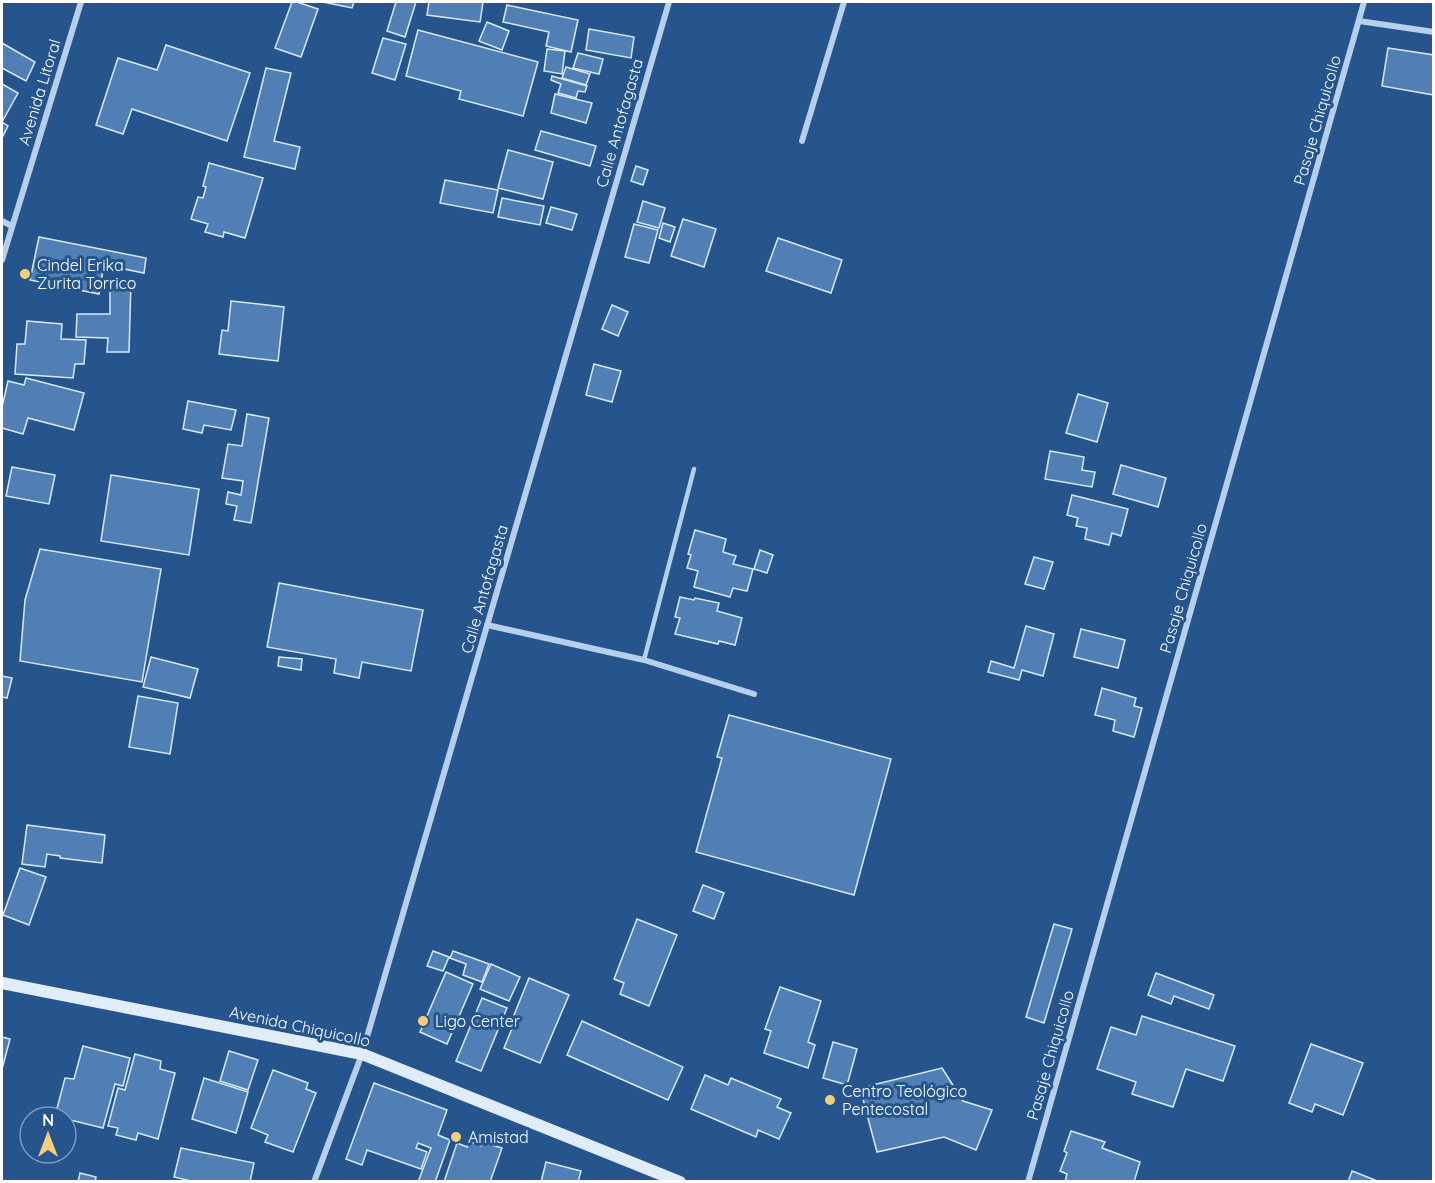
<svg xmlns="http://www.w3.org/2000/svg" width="1435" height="1183" font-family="Quicksand,sans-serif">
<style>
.building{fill:#4f7fb4;stroke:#dae9f8;stroke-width:1.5}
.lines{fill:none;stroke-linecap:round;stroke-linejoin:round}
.service{stroke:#b6cfeb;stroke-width:4.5}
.minor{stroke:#b6cfeb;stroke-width:6}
.secondary{stroke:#e1ecf9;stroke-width:12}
.poi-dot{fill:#f4ce7b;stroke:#26558e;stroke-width:2}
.labels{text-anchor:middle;stroke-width:6;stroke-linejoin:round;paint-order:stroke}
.street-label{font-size:16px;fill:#fff;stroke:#26558e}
.poi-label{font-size:16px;fill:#fff;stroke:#26558e;text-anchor:start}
</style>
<rect width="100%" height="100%" fill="#26558e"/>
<g class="building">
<path d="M292,2H297L318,9L301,57L275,48Z"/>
<path d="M323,2H354L352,8Z"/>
<path d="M396,2H416L405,37L387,31Z"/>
<path d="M429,2H483L480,22L427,15Z"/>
<path d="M507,5L578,20L571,52L546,46L549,32L503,22Z"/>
<path d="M487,22L509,31L502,50L479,41Z"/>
<path d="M589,29L634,37L631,58L586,50Z"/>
<path d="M418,30L538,62L523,116L459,99L461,91L406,76Z"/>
<path d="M383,38L406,44L395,80L372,73Z"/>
<path d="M2,43L35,62L26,81L2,68Z"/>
<path d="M166,45L250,73L227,141L132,109L123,134L96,125L118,58L157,70Z"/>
<path d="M1388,48L1434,55V95L1382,86Z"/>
<path d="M547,49L565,51L562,74L544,71Z"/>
<path d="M578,53L603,59L599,74L573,68Z"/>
<path d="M566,67L590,74L586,85L562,78Z"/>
<path d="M266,68L291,73L274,141L300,147L295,169L244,157Z"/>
<path d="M552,76L587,86L585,92L578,91L576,98L558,93L561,84L551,80Z"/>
<path d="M2,84L18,93L2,122Z"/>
<path d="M555,94L592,103L586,123L551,113Z"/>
<path d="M2,122L8,126L2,138Z"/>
<path d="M541,131L596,146L590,166L535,150Z"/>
<path d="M508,150L553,162L543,199L498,188Z"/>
<path d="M209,163L263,178L245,238L224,232L223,237L205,232L208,224L191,219L198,197L203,198L206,187L203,186Z"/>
<path d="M636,166L648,170L643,185L631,181Z"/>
<path d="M445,180L498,190L493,213L440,203Z"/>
<path d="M502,198L544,206L540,225L498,217Z"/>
<path d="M643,201L665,208L659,228L637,222Z"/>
<path d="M551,207L577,214L572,230L546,223Z"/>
<path d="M683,219L716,229L704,267L671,256Z"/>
<path d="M663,223L675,227L670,242L659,238Z"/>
<path d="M634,224L658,230L649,263L625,257Z"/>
<path d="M39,237L146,258L144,273L104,265L99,294L30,280Z"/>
<path d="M778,238L842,260L831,293L766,271Z"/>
<path d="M110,279L131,280L129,352H107L108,338L76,337L77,314H110Z"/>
<path d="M231,301L284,307L278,361L219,354L222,330L228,331Z"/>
<path d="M612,305L628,312L618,336L602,329Z"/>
<path d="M27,321L62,324L61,339L86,340L84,364H75L73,378L15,374L17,344H25Z"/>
<path d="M594,364L621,371L612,402L586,395Z"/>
<path d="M26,378L84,393L74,430L28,418L23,434L2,428V407L8,381L24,385Z"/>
<path d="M1078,394L1108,403L1097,442L1066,433Z"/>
<path d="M188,401L236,410L231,430L204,425L202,433L183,429Z"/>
<path d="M247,414L269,418L251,523L234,520L237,506L226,504L228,492L241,495L243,481L222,478L228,444L242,446Z"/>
<path d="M1050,451L1084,457L1082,470L1095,472L1092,487L1045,479Z"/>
<path d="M1121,465L1166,478L1158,507L1113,494Z"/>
<path d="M12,467L55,475L49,504L6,496Z"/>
<path d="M111,475L199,489L189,555L101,541Z"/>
<path d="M1072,495L1128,509L1121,536L1112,533L1109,545L1085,539L1087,528L1076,526L1078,518L1067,515Z"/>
<path d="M695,530L726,539L723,552L736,556L733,564L753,569L747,591L733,588L730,597L694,587L698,571L687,568L691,555L688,554Z"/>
<path d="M40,549L161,569L142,682L20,661L25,600Z"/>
<path d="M760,550L773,555L767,573L754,569Z"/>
<path d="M1034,557L1053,562L1044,589L1025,584Z"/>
<path d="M279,583L423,610L411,671L362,662L359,678L334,673L336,659L267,647Z"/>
<path d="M680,597L694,600L695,598L719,603L717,611L742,618L735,645L719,641L718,644L675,634L680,618L675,617Z"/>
<path d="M1026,626L1054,634L1043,676L1022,670L1019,680L988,672L991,661L1014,668Z"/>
<path d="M1081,629L1125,640L1118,668L1074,657Z"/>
<path d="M151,657L198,669L190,698L143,687Z"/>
<path d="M279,657L302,659L301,670L278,666Z"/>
<path d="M2,676L12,678L7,698L2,697Z"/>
<path d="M1102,688L1136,698L1134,706L1142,708L1134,737L1113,731L1115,720L1095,715Z"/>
<path d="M138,696L178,703L170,754L129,747Z"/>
<path d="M729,715L891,759L854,895L696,852L722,758L717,757Z"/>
<path d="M27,825L105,835L102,863L60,858V856L47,854L45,867L22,864Z"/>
<path d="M20,868L46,877L29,925L3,915Z"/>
<path d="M703,885L724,893L714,919L693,911Z"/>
<path d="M637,919L677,935L649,1006L620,994L624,983L614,979Z"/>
<path d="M1054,924L1072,929L1044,1023L1026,1017Z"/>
<path d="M433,951L449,957L443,971L427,966Z"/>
<path d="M453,951L489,964L482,982L463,975L466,964L450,958Z"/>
<path d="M491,964L520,977L509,1001L480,989Z"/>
<path d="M446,972L473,984L447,1044L420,1032Z"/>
<path d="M1156,973L1214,995L1209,1009L1174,996L1171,1004L1148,995Z"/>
<path d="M529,978L569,995L540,1063L504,1048L517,1016L514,1015Z"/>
<path d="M780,987L821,1001L808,1042L815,1045L808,1068L764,1053L771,1031L765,1029Z"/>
<path d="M482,998L507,1008L481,1071L456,1061Z"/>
<path d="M1142,1016L1235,1046L1223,1081L1186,1069L1173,1107L1132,1094L1136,1082L1097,1069L1111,1027L1136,1035Z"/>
<path d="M582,1021L683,1067L668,1100L567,1055Z"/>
<path d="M2,1037L10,1039L2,1069Z"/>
<path d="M833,1042L857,1049L847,1085L823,1078Z"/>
<path d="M1311,1044L1363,1063L1343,1115L1315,1104L1312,1112L1289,1103Z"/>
<path d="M83,1046L130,1058L123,1086L115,1084L103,1128L66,1119V1117L55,1116L65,1078L74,1079Z"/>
<path d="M229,1051L258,1060L248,1090L220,1081Z"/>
<path d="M135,1054L161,1061L160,1069L175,1073L158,1139L138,1133L136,1140L116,1135L118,1128L108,1126L118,1088L125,1090Z"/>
<path d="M942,1068L963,1101L992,1110L976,1150L944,1137L877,1152L860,1088Z"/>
<path d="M273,1070L308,1083L306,1089L316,1093L293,1152L265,1142L268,1135L251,1128Z"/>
<path d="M705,1075L728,1085L731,1078L781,1099L777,1107L791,1113L779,1139L758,1130L756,1137L691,1109Z"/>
<path d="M204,1078L248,1092L236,1133L192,1119Z"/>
<path d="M374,1083L447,1110L438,1135L450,1140L435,1182H418L431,1148L418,1143L416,1148L427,1152L421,1169L367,1150L362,1165L346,1159Z"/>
<path d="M66,1122L72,1124L68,1140H66Z"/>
<path d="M1071,1131L1105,1142L1102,1148L1140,1162L1134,1182H1065L1067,1174L1060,1171L1067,1153L1064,1151Z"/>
<path d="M469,1141L481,1146L482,1142L502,1148L490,1182H444L457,1143L467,1147Z"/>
<path d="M181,1148L254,1163L250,1182H195L174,1177Z"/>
<path d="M546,1162L581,1171L578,1182H541Z"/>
<path d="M1352,1171L1380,1182H1348Z"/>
<path d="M80,1173L96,1177L95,1182H78Z"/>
</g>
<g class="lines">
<path class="service" d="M644,660L694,469"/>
<g class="minor">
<path d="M1359,21L1434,32"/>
<path d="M802,141L844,2"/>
<path d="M2,221L12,226"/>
<path d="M2,260L81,2"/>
<path d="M487,625L644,660L754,694"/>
<path d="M314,1182L362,1054L669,2"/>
<path d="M1028,1182L1364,2"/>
</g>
<path class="secondary" d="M2,983L362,1054L680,1182"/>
</g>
<g class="poi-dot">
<circle cx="25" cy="274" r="6"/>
<circle cx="423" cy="1021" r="6"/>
<circle cx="830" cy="1100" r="6"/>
<circle cx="456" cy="1137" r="6"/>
</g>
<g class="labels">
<g class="street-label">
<text transform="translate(39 92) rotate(-73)" y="6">Avenida Litoral</text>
<text transform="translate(1317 120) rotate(-74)" y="6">Pasaje Chiquicollo</text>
<text transform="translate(619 123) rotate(-74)" y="6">Calle Antofagasta</text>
<text transform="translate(1183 588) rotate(-74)" y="6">Pasaje Chiquicollo</text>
<text transform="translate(484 589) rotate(-74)" y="6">Calle Antofagasta</text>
<text transform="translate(300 1026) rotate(12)" y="6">Avenida Chiquicollo</text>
<text transform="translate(1050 1055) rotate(-74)" y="6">Pasaje Chiquicollo</text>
</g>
<g class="poi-label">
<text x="37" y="271">Cindel Erika<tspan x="37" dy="18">Zurita Torrico</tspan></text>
<text x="435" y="1027">Ligo Center</text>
<text x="842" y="1097">Centro Teológico<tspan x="842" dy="18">Pentecostal</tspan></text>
<text x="468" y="1143">Amistad</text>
</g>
</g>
<rect width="1435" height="1183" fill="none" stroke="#ffffff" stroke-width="6"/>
<g transform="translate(48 1135)"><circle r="28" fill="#26558e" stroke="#7d99bb" stroke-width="1.5"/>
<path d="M0-4.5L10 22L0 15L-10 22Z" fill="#f4ce7b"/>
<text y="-9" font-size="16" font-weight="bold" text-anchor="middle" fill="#ffffff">N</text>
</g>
</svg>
